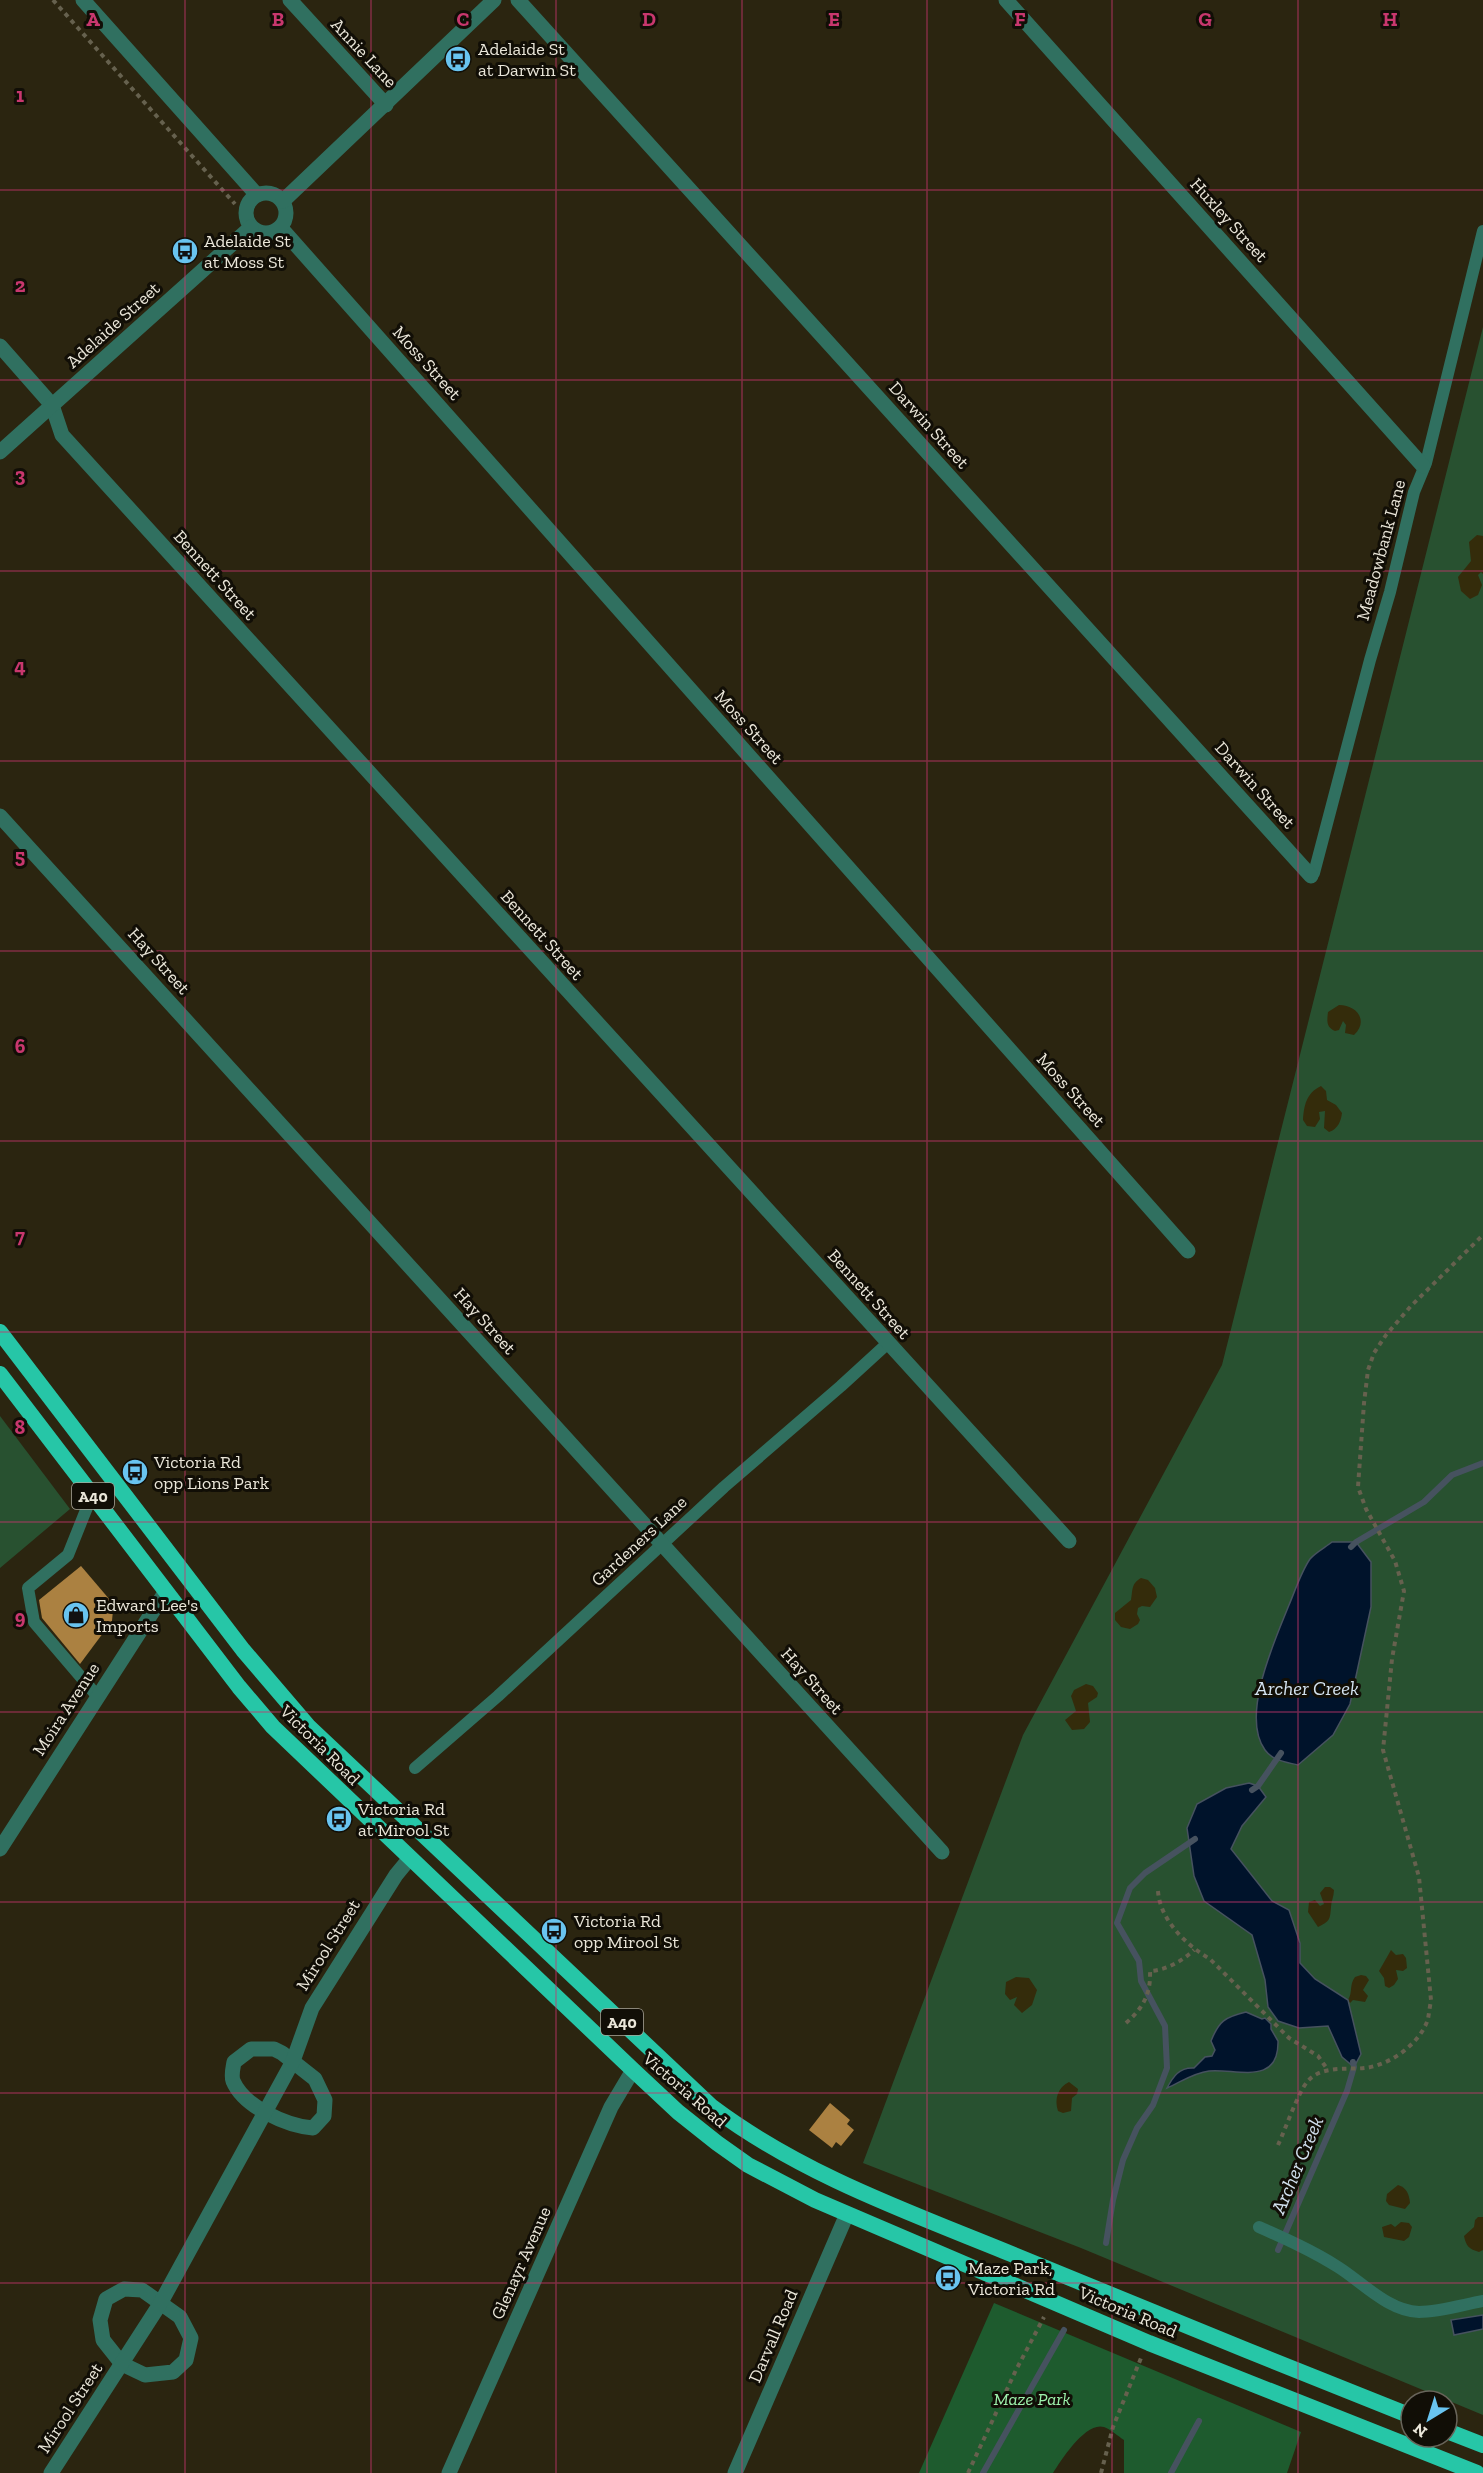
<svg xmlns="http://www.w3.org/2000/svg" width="1483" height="2473" font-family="'Zilla Slab',serif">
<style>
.green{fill:#285130}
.forest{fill:#1e5b2e}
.sand{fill:#342c0b}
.water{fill:#00132b;stroke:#46525f;stroke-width:1.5}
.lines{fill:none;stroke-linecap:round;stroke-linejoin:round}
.stream{stroke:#46525f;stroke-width:6}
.building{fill:#ab8141}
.path{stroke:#66614e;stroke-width:4;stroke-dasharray:4.5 4.5;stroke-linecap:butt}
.service{stroke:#307060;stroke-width:12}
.minor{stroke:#307060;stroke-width:15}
.tertiary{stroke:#307060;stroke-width:15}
.trunk{stroke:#26c6a7;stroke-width:16}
.grid{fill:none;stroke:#c8376e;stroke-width:1.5;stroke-opacity:0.55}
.labels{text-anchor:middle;stroke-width:6;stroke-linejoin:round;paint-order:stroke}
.shield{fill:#110e06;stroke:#a9a59a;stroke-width:1.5}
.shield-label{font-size:16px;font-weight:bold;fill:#eae6d9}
.poi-label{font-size:18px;fill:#eae6d9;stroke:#110e06;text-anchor:start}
.street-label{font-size:18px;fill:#eae6d9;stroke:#110e06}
.park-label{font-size:18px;font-style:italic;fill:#9df2ac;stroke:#110e06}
.water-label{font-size:20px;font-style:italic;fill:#d4e3f1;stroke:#110e06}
.grid-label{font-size:20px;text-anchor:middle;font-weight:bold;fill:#c8376e;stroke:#110e06;stroke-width:6;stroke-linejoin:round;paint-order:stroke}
</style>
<rect width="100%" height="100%" fill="#2b2510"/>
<g class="green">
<path d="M1483,327V2415L1081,2248L863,2163L1023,1735L1222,1365Z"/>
<path d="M0,1416L70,1509L0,1568Z"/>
</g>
<path class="forest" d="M994,2303L1301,2432L1287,2473H1124V2440C1118,2436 1110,2429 1104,2427C1086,2421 1061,2460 1053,2473H919Z"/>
<g class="sand">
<path d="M1477,535L1483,536V574L1481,572L1478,575L1482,585L1478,595L1470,599L1461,591L1458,577L1471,561L1469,542Z"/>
<path d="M1339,1005C1357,1005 1369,1021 1354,1035L1345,1033L1346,1025L1343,1021L1339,1030L1335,1031C1326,1027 1327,1021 1328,1012Z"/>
<path d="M1321,1086L1326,1091L1327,1100L1336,1105L1342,1113C1341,1121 1338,1129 1329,1132L1324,1128L1325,1111L1319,1112L1320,1119L1315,1127L1307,1126L1303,1120C1304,1106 1306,1093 1321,1086Z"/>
<path d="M1141,1578L1148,1580L1155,1588L1157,1597L1150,1607L1142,1606L1138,1608L1137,1614L1140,1620L1138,1624L1130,1629L1121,1627L1115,1620V1613L1131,1600C1133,1589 1131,1584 1141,1578Z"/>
<path d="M1086,1684L1093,1686L1098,1693L1097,1697L1088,1703L1090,1722L1084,1729L1072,1730L1065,1720L1076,1711L1071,1696L1074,1690Z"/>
<path d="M1325,1887H1330L1334,1890C1334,1896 1331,1902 1331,1907C1330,1920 1330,1921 1318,1927L1308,1912L1309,1902L1315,1900L1320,1906L1324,1904L1320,1893Z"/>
<path d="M1391,1950L1396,1955L1403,1954L1406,1958L1407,1968L1403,1971L1396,1970L1398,1979L1394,1985L1389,1988L1385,1986L1384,1978L1379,1971Z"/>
<path d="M1361,1975L1366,1976L1369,1980L1363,1990L1368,1996L1365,2002L1353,2000L1350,2003L1348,2000C1353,1992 1349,1985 1355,1977Z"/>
<path d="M1016,1977L1029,1978L1037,1990L1032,2005L1022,2013L1014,2005L1017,1997L1010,2000L1005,1994L1006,1982Z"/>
<path d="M1069,2082L1078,2089L1077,2094L1072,2098L1071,2111L1063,2113L1058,2111C1054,2099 1058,2087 1069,2082Z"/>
<path d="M1398,2185C1407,2188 1409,2194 1410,2203L1405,2209L1389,2205L1386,2201L1387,2194Z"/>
<path d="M1478,2217H1483V2250L1479,2252C1469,2249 1466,2246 1464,2236L1474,2227L1475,2220Z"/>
<path d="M1401,2222L1409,2223L1412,2227L1409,2237L1404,2241L1384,2237L1382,2227L1391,2224L1395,2227Z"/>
</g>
<g class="water">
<path d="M1332,1542H1356L1371,1562V1607L1350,1704L1333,1735L1298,1765C1286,1762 1273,1761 1265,1750C1240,1716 1275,1640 1289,1605C1295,1591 1301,1572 1310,1559C1316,1552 1326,1547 1332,1542Z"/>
<path d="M1249,1783L1258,1786L1266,1797L1242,1826L1231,1849L1272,1901L1289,1910L1300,1943V1963L1315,1979L1348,2000L1361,2054L1354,2067L1342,2057L1328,2026L1299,2028L1278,2021L1268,2007L1265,1980L1252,1935L1204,1901L1194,1876L1187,1828L1197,1804L1226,1788Z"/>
<path d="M1246,2012L1262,2019L1265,2018L1271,2024V2029L1278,2041C1279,2087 1235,2068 1209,2071C1193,2073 1181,2082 1167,2088C1173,2077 1179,2067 1194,2068L1205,2057L1212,2056L1215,2050L1211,2041C1219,2021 1225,2017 1246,2012Z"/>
<path d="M1483,2315V2329L1454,2335L1451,2320Z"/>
</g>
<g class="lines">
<g class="stream">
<path d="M1351,1547L1356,1542L1424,1502L1452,1475L1483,1463"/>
<path d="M1252,1790L1258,1786L1281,1753"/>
<path d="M1106,2243L1113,2200L1123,2160L1137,2128L1153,2105L1167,2068L1165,2026L1141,1981L1139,1961L1117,1923L1130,1888L1145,1873L1195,1839"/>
<path d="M1278,2250L1347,2091L1354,2067L1353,2062"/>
<path d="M983,2473L1064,2330"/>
<path d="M1171,2473L1199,2421"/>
</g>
</g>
<g class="building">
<path d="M81,1566L110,1600L113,1610L112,1621L80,1664L42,1618L39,1600Z"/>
<path d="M830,2103L850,2120L847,2124L854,2130L841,2146L836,2142L832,2148L809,2130Z"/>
</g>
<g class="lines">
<g class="path">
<path d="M53,0L235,204"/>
<path d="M1158,1891C1160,1920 1186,1945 1210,1959L1289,2038L1318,2056L1328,2070"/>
<path d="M1126,2023C1143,2008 1151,1994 1150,1971C1167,1970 1182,1961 1194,1950"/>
<path d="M1278,2145C1285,2130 1298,2093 1307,2082C1321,2065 1346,2070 1365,2068C1390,2065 1420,2044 1428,2019C1429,2013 1430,2006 1431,2000L1419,1877L1383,1750L1392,1659L1404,1591L1395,1561L1366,1509L1358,1487L1364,1403L1368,1370L1374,1353L1386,1335L1411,1306L1483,1235"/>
<path d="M968,2473L1016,2370L1044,2317"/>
<path d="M1101,2473L1113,2427L1141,2358"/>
</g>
<g class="service">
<path d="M1311,876L1314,873L1370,660L1390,592L1414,492L1426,463L1483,231"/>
<path d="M92,1495L68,1555L28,1588L34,1622L98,1697"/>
<path d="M415,1768L498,1696L724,1487L841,1386L888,1343"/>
<path d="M1259,2227C1286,2239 1313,2251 1338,2267C1362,2282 1388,2311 1419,2312C1439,2312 1462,2305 1483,2301"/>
</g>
<g class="minor">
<path d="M83,0L257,195"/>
<path d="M290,0L386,105"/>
<path d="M518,0L1311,876"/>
<path d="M1006,0L1423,466"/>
<path d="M281,228L1188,1251"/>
<path d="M0,346L52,405L62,435L1069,1541"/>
<path d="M0,816L942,1852"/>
<path d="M0,1849L166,1591"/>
<path d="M251,2049H274L282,2053L315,2079L325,2100L324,2116L313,2128C287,2126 244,2107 233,2081C231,2075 233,2068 234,2062Z"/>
<path d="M124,2289L142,2290L180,2317L191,2338L186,2360L173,2372L145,2375L122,2364L103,2340L100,2320L106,2299Z"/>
<path d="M51,2473L160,2304L293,2061L312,2008L396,1875L410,1858"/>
<path d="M449,2473L611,2107L633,2070"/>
<path d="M735,2473L847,2214"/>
</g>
<g class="tertiary">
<circle cx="266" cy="213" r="20"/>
<path d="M283,201L494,0"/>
<path d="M0,452L251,227"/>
</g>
<g class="trunk">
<path d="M0,1332L243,1650L308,1726L712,2107C800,2173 903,2210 1004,2251C1139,2307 1275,2362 1411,2416"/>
<path d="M0,1374L239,1687L273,1727L633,2070L678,2112L717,2143L748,2165L815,2200L1149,2343L1477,2473"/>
<path d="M1447,2431L1483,2445"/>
</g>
</g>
<path class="grid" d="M185,0V2473M371,0V2473M556,0V2473M742,0V2473M927,0V2473M1112,0V2473M1298,0V2473M0,190H1483M0,380H1483M0,571H1483M0,761H1483M0,951H1483M0,1141H1483M0,1332H1483M0,1522H1483M0,1712H1483M0,1902H1483M0,2093H1483M0,2283H1483"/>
<defs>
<symbol id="bus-disc" viewBox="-11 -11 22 22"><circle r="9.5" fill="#69c4f0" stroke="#110e06"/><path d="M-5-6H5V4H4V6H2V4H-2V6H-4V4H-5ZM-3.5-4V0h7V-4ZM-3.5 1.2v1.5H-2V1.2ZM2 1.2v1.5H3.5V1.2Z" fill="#111"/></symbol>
<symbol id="shop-disc" viewBox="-11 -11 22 22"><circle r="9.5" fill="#69c4f0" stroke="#110e06"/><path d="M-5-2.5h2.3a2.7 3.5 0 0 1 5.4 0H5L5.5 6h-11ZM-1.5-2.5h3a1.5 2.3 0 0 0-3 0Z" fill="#111"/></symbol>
</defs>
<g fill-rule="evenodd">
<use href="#bus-disc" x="443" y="44" width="30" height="30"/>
<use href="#bus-disc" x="170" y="236" width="30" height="30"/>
<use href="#bus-disc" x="120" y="1457" width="30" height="30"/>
<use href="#shop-disc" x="61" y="1600" width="30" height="30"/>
<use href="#bus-disc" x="324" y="1804" width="30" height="30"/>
<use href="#bus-disc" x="539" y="1916" width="30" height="30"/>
<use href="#bus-disc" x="933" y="2263" width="30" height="30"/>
</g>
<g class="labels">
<g class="shield">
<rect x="72" y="1483" width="42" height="26" rx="4.5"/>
<rect x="601" y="2009" width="42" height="26" rx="4.5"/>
</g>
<g class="shield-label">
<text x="93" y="1502">A40</text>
<text x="622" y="2028">A40</text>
</g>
<g class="poi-label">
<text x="478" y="55">Adelaide St<tspan x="478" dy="21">at Darwin St</tspan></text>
<text x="204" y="247">Adelaide St<tspan x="204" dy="21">at Moss St</tspan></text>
<text x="154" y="1468">Victoria Rd<tspan x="154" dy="21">opp Lions Park</tspan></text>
<text x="96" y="1611">Edward Lee's<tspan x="96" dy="21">Imports</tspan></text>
<text x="358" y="1815">Victoria Rd<tspan x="358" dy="21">at Mirool St</tspan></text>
<text x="574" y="1927">Victoria Rd<tspan x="574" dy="21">opp Mirool St</tspan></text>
<text x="968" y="2274">Maze Park,<tspan x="968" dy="21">Victoria Rd</tspan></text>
</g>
<g class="street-label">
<text transform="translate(364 53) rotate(47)" y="6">Annie Lane</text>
<text transform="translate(1229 220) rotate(48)" y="6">Huxley Street</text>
<text transform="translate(113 325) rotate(-42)" y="6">Adelaide Street</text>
<text transform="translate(427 363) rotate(48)" y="6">Moss Street</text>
<text transform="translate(929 425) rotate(48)" y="6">Darwin Street</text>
<text transform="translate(1381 550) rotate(-75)" y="6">Meadowbank Lane</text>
<text transform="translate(215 575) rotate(48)" y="6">Bennett Street</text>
<text transform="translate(749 727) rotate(48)" y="6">Moss Street</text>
<text transform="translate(1255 785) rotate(48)" y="6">Darwin Street</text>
<text transform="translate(542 935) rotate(48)" y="6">Bennett Street</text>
<text transform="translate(159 961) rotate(48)" y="6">Hay Street</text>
<text transform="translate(1071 1090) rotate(48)" y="6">Moss Street</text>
<text transform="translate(869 1294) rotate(48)" y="6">Bennett Street</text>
<text transform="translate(485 1321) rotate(48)" y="6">Hay Street</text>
<text transform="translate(639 1541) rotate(-43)" y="6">Gardeners Lane</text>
<text transform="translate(812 1681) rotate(48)" y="6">Hay Street</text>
<text transform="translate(66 1709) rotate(-57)" y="6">Moira Avenue</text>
<text transform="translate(320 1745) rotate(45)" y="6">Victoria Road</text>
<text transform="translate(328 1945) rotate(-58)" y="6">Mirool Street</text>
<text transform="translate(685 2090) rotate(41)" y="6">Victoria Road</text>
<text transform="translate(521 2263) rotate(-66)" y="6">Glenayr Avenue</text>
<text transform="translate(1128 2312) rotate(23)" y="6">Victoria Road</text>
<text transform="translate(773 2336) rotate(-67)" y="6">Darvall Road</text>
<text transform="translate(70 2408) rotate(-57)" y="6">Mirool Street</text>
</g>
<g class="park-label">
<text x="1032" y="2405">Maze Park</text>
</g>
<g class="water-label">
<text x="1307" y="1695">Archer Creek</text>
<text transform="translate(1297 2165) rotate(-67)" y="7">Archer Creek</text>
</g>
</g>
<g class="grid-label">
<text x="93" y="26">A</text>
<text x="278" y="26">B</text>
<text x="463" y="26">C</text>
<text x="649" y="26">D</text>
<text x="834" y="26">E</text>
<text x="1020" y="26">F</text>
<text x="1205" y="26">G</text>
<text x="1390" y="26">H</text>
<text x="20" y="102">1</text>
<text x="20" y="292">2</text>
<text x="20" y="482">3</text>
<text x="20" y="673">4</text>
<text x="20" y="863">5</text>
<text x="20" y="1053">6</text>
<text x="20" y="1243">7</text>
<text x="20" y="1434">8</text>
<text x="20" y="1624">9</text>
</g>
<g transform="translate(1429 2419) rotate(218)"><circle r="28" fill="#110e06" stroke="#68645a" stroke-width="1.5"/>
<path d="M0-4.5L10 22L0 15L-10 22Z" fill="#69c4f0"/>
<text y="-9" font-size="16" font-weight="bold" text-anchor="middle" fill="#eae6d9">N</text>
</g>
</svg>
